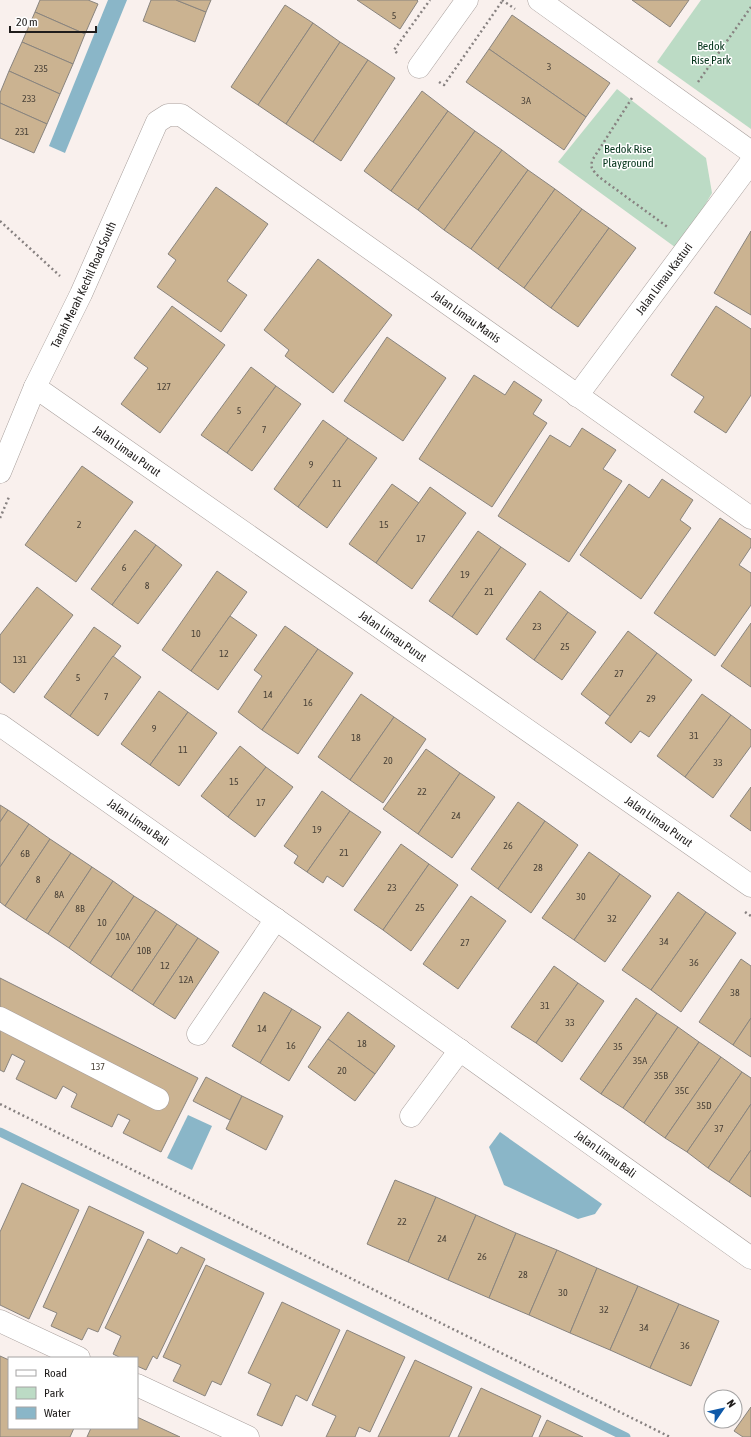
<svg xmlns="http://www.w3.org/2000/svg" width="751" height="1437" font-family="'Asap Condensed',sans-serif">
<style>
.green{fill:#bcdbc5}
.water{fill:#8ab6c8}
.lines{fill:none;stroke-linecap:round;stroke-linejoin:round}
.stream{stroke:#8ab6c8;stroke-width:9}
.building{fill:#cbb391;stroke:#89847e}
.minor-casing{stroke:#a9a09d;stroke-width:23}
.path{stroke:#878180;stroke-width:2.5;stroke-dasharray:2 3;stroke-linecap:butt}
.minor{stroke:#fff;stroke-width:22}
.labels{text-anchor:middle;stroke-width:3;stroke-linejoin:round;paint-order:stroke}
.number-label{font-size:10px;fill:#4a4238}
.park-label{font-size:12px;fill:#06351c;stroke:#fff}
.street-label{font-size:12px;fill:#1f1c1b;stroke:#fff}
</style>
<rect width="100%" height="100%" fill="#f9f0ed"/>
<g class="green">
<path d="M701,0H751V129L657,62Z"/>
<path d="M617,89L706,158L712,193L679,250L558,162Z"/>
</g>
<g class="water">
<path d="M108,0H127L65,153L49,146Z"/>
<path d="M188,1115L212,1126L192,1170L167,1158Z"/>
<path d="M500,1132L602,1204L595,1214L578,1219L504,1185L489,1147Z"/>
</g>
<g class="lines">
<path class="stream" d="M0,1132L626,1437"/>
</g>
<g class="building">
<path d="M40,0H88L98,4L85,34L35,12Z"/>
<path d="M151,0H176L206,12L195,42L143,21Z"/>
<path d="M176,0H211L206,12Z"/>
<path d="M357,0H417L418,1L400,29Z"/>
<path d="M632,0H689L670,27Z"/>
<path d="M285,5L313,23L258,105L231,87Z"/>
<path d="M35,12L85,34L73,64L22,42Z"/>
<path d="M512,15L610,83L586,117L489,49Z"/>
<path d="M313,23L340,42L286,124L258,105Z"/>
<path d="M22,42L73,64L60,94L9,71Z"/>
<path d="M340,42L368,60L313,142L286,124Z"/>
<path d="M489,49L586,117L564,150L466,82Z"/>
<path d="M368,60L395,78L341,161L313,142Z"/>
<path d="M9,71L60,94L47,124L0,103V93Z"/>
<path d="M422,91L448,111L391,191L364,171Z"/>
<path d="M0,103L47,124L34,153L0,138Z"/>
<path d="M448,111L475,131L418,210L391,191Z"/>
<path d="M475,131L502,150L444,230L418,210Z"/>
<path d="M502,150L528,170L471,249L444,230Z"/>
<path d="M528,170L555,189L498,269L471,249Z"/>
<path d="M216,187L268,224L227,281L247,295L221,332L157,287L176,260L168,254Z"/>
<path d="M555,189L582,209L524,288L498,269Z"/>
<path d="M582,209L609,228L551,308L524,288Z"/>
<path d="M609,228L636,248L578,327L551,308Z"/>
<path d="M751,231V315L714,293Z"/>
<path d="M318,259L392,315L333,393L285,356L289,350L264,330Z"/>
<path d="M172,306L225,345L160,433L121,404L148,368L134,358Z"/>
<path d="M716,306L751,329V395L726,433L694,412L704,397L671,375Z"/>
<path d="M387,337L446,378L403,441L344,401Z"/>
<path d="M251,367L276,386L227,453L201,435Z"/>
<path d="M474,375L505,395L514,381L542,400L533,414L547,423L492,507L419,459Z"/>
<path d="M276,386L301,404L252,471L227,453Z"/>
<path d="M323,420L348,438L298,507L274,489Z"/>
<path d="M582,428L616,450L603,469L622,481L569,562L498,516L550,435L570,447Z"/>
<path d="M348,438L377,458L327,528L298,507Z"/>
<path d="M82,466L133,502L76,582L25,545Z"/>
<path d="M662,479L693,500L680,520L691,528L641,599L580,555L629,484L649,498Z"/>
<path d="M392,484L419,503L376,563L349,544Z"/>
<path d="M430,487L466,513L412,589L376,563Z"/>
<path d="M720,518L751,539V547L739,565L751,573V605L715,656L654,613Z"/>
<path d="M135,530L156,545L112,605L91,589Z"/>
<path d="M478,531L501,547L452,617L429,601Z"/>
<path d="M156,545L182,565L138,624L112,605Z"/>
<path d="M501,547L526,564L477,635L452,617Z"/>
<path d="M217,571L247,592L191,671L162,650Z"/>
<path d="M37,587L73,615L14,693L0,682V635Z"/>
<path d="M540,591L568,612L534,660L506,639Z"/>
<path d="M568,612L596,632L562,680L534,660Z"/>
<path d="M230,616L257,635L218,690L191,671Z"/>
<path d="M751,623V687L721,666Z"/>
<path d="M285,626L318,649L262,730L238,712L262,676L254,670Z"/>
<path d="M94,627L121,646L70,716L44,697Z"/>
<path d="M628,631L657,653L610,716L581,694Z"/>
<path d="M318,649L353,673L298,754L262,730Z"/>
<path d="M657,653L692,680L649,737L640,731L631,743L605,723Z"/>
<path d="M113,656L141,677L98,736L70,716Z"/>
<path d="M159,691L188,712L150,765L121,744Z"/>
<path d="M361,694L394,717L350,780L318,757Z"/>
<path d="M702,694L731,715L685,777L657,756Z"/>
<path d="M188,712L217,733L179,786L150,765Z"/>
<path d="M731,715L751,730V746L713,798L685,777Z"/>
<path d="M394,717L426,739L383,803L350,780Z"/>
<path d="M240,746L266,767L228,817L201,796Z"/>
<path d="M426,749L460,773L418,834L383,809Z"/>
<path d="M266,767L293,787L255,837L228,817Z"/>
<path d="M460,773L495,797L452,858L418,834Z"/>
<path d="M751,787V831L730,816Z"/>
<path d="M322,791L350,811L307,872L294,863L298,856L284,846Z"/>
<path d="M518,802L545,821L498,889L471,869Z"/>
<path d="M0,805L8,810L0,822Z"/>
<path d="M8,810L29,824L0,867V822Z"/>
<path d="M350,811L381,832L343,887L327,876L323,883L307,872Z"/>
<path d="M545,821L578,845L531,913L498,889Z"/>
<path d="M29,824L50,839L5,906L0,902V867Z"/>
<path d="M50,839L71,853L26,920L5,906Z"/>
<path d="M401,844L429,864L383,930L354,910Z"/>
<path d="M589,852L620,874L574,940L542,918Z"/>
<path d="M71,853L92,867L48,934L26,920Z"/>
<path d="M429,864L458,885L411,951L383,930Z"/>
<path d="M92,867L113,881L69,948L48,934Z"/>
<path d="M620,874L651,896L605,962L574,940Z"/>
<path d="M113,881L134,896L90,963L69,948Z"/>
<path d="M678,892L706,912L651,990L622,970Z"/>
<path d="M134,896L156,910L111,977L90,963Z"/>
<path d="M471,896L506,921L458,989L423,964Z"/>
<path d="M156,910L177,924L132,991L111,977Z"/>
<path d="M706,912L736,933L681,1012L651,990Z"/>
<path d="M177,924L198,938L153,1005L132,991Z"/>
<path d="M198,938L219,952L175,1019L153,1005Z"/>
<path d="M741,959L751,966V1018L733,1045L699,1022Z"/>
<path d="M554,966L578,983L536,1043L511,1027Z"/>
<path d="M0,978L198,1078L161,1152L123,1133L130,1120L118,1114L112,1127L71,1107L77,1094L63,1086L56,1099L16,1079L25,1061L12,1054L4,1072L0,1070Z"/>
<path d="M578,983L604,1001L562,1062L536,1043Z"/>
<path d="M264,992L292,1009L260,1063L232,1046Z"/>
<path d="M636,998L657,1013L601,1094L580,1079Z"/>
<path d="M292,1009L321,1027L289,1081L260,1063Z"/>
<path d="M348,1012L395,1046L375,1074L328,1039Z"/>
<path d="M657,1013L678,1027L623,1108L601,1094Z"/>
<path d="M751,1018V1057L733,1045Z"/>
<path d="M678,1027L699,1042L644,1123L623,1108Z"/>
<path d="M328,1039L375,1074L355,1101L308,1067Z"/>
<path d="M699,1042L721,1057L665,1138L644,1123Z"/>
<path d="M721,1057L742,1072L687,1152L665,1138Z"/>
<path d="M742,1072L751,1078V1104L708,1168L687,1152Z"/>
<path d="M206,1077L242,1096L230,1120L193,1101Z"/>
<path d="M242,1096L283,1116L266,1150L226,1129Z"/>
<path d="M751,1104V1150L729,1182L708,1168Z"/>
<path d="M751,1150V1197L729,1182Z"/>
<path d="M395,1180L436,1197L408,1262L367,1244Z"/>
<path d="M22,1183L79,1210L29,1319L0,1305V1232Z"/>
<path d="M436,1197L476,1215L448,1280L408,1262Z"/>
<path d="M89,1206L144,1232L98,1332L88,1328L82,1340L51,1326L57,1313L43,1307Z"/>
<path d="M476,1215L516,1233L489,1298L448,1280Z"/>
<path d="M516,1233L557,1250L529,1315L489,1298Z"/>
<path d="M148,1239L177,1254L181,1247L205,1259L157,1359L153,1356L146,1370L137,1366V1358H121L113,1354L121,1336L105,1328Z"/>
<path d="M557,1250L597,1268L570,1333L529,1315Z"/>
<path d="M206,1265L264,1293L221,1385L212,1381L205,1396L173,1381L181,1365L163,1357Z"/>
<path d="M597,1268L638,1286L610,1350L570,1333Z"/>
<path d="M638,1286L679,1304L650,1368L610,1350Z"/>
<path d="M282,1302L340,1330L307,1401L296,1395L282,1426L257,1415L271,1384L248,1373Z"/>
<path d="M679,1304L719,1321L691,1386L650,1368Z"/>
<path d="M347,1330L405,1357L370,1432L359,1427L355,1437H326L336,1416L312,1405Z"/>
<path d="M0,1356L9,1360V1428H74L70,1437H0Z"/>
<path d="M415,1360L472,1387L449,1437H378Z"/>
<path d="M481,1388L541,1416L532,1437H458Z"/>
<path d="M751,1407V1437H743L734,1431Z"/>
<path d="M137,1417L180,1437H87L91,1428H137Z"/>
<path d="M547,1420L583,1437H539Z"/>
</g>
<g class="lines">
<defs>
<g id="minor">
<path d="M539,0L751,152"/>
<path d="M419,67L467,0"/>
<path id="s1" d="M35,387L751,886"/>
<path id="s2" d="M577,396L751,162"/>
<path id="s3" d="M0,472L35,387L81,294L157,122L168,115H181L751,518"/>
<path id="s4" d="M0,725L294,932L751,1258"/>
<path d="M0,1018L158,1099"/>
<path d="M198,1034L276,919"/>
<path d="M411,1116L460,1050"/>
<path d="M0,1321L79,1358"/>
<path d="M137,1385L248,1437"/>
</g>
</defs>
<use href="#minor" class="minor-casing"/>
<g class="path">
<path d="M502,0L515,9"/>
<path d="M397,53L394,50L430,0"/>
<path d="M439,82L444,85L503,0"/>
<path d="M698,82L751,7"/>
<path d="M632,98L593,159C589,168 593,170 599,177L669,228"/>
<path d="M0,221L60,276"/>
<path d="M0,518L9,497"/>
<path d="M745,912L751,916"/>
<path d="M0,1104L670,1437"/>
</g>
<use href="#minor" class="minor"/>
</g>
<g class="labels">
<g class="number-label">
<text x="394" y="19">5</text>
<text x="549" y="70">3</text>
<text x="41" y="72">235</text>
<text x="29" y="102">233</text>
<text x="526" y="104">3A</text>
<text x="22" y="135">231</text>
<text x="164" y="390">127</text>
<text x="239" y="414">5</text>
<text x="264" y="433">7</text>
<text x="311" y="468">9</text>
<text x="337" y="487">11</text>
<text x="79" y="528">2</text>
<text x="384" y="528">15</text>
<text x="421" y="542">17</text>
<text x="124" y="571">6</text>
<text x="465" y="578">19</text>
<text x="147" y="589">8</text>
<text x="489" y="595">21</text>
<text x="537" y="630">23</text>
<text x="196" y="637">10</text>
<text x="565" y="650">25</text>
<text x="224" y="657">12</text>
<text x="20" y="663">131</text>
<text x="619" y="677">27</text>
<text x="78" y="681">5</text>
<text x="268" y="698">14</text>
<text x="106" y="700">7</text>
<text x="651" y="702">29</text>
<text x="308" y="706">16</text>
<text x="154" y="732">9</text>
<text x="694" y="739">31</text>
<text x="356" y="741">18</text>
<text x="183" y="753">11</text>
<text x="388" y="764">20</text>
<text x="718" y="766">33</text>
<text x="234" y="785">15</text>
<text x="422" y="795">22</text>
<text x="261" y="806">17</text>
<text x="456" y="819">24</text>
<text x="317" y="833">19</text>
<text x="508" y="849">26</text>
<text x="344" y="856">21</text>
<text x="25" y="857">6B</text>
<text x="538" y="871">28</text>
<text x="38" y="883">8</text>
<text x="392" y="891">23</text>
<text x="59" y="898">8A</text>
<text x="581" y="900">30</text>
<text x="420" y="911">25</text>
<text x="80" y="912">8B</text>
<text x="612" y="922">32</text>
<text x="102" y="926">10</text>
<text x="123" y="940">10A</text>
<text x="664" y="945">34</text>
<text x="465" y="946">27</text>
<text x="144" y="954">10B</text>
<text x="694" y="966">36</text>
<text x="165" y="969">12</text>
<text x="186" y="983">12A</text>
<text x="735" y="996">38</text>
<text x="545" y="1009">31</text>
<text x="570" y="1026">33</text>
<text x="262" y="1032">14</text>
<text x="362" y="1047">18</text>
<text x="291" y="1049">16</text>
<text x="618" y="1050">35</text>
<text x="640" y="1064">35A</text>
<text x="98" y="1070">137</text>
<text x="342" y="1074">20</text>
<text x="661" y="1079">35B</text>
<text x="682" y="1094">35C</text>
<text x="704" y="1109">35D</text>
<text x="719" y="1132">37</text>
<text x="402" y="1225">22</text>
<text x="442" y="1242">24</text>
<text x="482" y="1260">26</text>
<text x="523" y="1278">28</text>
<text x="563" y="1296">30</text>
<text x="604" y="1313">32</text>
<text x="644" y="1331">34</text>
<text x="685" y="1349">36</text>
</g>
<g class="park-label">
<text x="711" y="50">Bedok<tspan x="711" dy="14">Rise Park</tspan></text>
<text x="628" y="153">Bedok Rise<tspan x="628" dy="14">Playground</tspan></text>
</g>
<g class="street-label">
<text dy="4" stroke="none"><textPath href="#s2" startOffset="146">Jalan Limau Kasturi</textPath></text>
<text dy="4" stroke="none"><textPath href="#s3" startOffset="205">Tanah Merah Kechil Road South</textPath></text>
<text dy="4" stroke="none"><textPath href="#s3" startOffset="759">Jalan Limau Manis</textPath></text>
<text dy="4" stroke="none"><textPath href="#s1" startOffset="112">Jalan Limau Purut</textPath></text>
<text dy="4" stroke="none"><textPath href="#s1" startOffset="436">Jalan Limau Purut</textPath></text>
<text dy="4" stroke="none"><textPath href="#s4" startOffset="169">Jalan Limau Bali</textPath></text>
<text dy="4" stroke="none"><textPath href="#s1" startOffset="760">Jalan Limau Purut</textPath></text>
<text dy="4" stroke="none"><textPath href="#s4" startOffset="742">Jalan Limau Bali</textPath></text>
</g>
</g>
<rect x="8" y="1357" width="130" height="72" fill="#ffffff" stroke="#a5a4a4"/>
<rect x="16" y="1370" width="20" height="6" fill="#ffffff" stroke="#a5a4a4"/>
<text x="44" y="1377" font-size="12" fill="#1f1c1b">Road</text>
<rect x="16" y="1387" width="20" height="12" fill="#bcdbc5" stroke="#a5a4a4"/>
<text x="44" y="1397" font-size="12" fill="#1f1c1b">Park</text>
<rect x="16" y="1407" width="20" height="12" fill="#8ab6c8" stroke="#a5a4a4"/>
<text x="44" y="1417" font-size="12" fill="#1f1c1b">Water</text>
<g transform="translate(723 1409) rotate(56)"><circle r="19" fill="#ffffff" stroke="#a5a4a4"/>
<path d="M0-3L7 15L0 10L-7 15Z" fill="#0f59a8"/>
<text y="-6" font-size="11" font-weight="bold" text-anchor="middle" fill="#1f1c1b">N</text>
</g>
<path d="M10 26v6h86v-6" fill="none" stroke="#1f1c1b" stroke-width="2"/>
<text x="16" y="26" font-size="12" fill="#1f1c1b" stroke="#ffffff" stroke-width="3" paint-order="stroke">20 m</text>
</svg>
